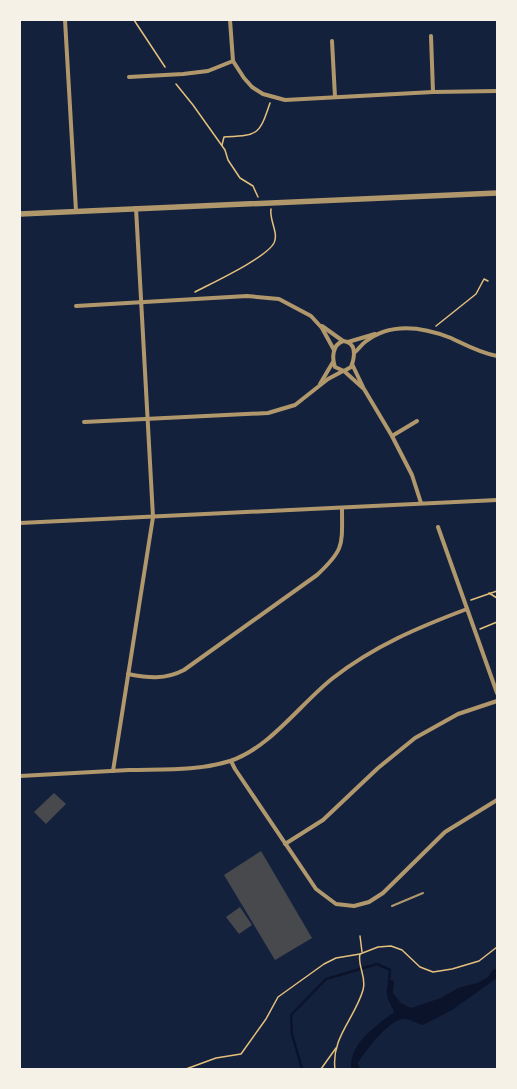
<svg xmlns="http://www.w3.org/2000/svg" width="517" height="1089" font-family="Figtree,sans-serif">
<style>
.water{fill:#0b132b}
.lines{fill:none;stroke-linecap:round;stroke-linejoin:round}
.stream{stroke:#0b132b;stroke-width:2.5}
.building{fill:#48494c}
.path{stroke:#e5c07b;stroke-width:1.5}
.service{stroke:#b1986c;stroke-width:2}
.minor{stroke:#b1986c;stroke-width:4}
.tertiary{stroke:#b1986c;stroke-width:5.5}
</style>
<rect width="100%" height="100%" fill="#14213d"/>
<path class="water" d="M497,968V978L452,1010L423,1025C418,1024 411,1020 405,1019C391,1017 365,1051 358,1063L360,1069H351C350,1042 375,1027 394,1012C388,998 384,996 389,980L394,981L393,993L401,1003L411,1008L441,998L458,988L477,983L488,977L493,970Z"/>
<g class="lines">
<path class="stream" d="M302,1069L292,1034L291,1015L326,979L377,964L390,970L389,982"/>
</g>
<g class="building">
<path d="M54,793L66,804L46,824L34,812Z"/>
<path d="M261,851L312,938L275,960L224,875Z"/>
<path d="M240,907L252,925L239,934L226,917Z"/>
</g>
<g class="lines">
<g class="path">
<path d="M134,20L165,67"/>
<path d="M176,84L193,105L225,150L228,160L240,178L253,186L258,197"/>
<path d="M222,145L224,137C258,135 259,136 270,103"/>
<path d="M195,292C212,283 266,258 274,243C279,233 269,220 271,209"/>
<path d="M436,326L476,294L484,279L488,281"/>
<path d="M489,593L497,598"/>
<path d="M471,600L497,591"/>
<path d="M480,629L497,622"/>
<path d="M360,936L362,952"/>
<path d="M186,1069L216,1058L241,1054L266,1019L278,997L324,964L336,958L360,954L378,947L391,946L402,950L420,967L433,972L452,969L479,961L497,947"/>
<path d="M321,1069L336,1048"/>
<path d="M335,1069C331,1038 355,1018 363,990C367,977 357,965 360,954"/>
</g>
<path class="service" d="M392,906L423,893"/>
<g class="minor">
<path d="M65,20L76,211"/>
<path d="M230,20L233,61L244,78L252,87L263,94L285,100L433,92L497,91"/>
<path d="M431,36L433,92"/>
<path d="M332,41L335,97"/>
<path d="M129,77L183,74L208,71L233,61"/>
<path d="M76,306L247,296L279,299L311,316L322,328L334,350"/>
<path d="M322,326L343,341"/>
<path d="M343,341C357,342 355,357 351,367L344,371L335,367C332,358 332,345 343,341Z"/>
<path d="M348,342L375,334"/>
<path d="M354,353C358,350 361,345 365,342C390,322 423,327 451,338C466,345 480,353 497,356"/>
<path d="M352,364L363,387"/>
<path d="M344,371L364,389L392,436L412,475L421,503"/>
<path d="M320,384L333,362"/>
<path d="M84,422L268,413L295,405L328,379L343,371"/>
<path d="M392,436L417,421"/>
<path d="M20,523L497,500"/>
<path d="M438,527L497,693"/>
<path d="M128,674C148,678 165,680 184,670L317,575C345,549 342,545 342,508"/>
<path d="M231,761L235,769L316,889L336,904L354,906L369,902L383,893L445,832L497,800"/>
<path d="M113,771L153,517L136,208"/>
<path d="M20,776C56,774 92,772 129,770C163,769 198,771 230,761C270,748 301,703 333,678C374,646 419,627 467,609"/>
<path d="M285,844L323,820L378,768L415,738L458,714L497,701"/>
</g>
<path class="tertiary" d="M20,214L497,193"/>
</g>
<rect width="517" height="1089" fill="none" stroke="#f6f1e7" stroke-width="42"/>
</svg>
